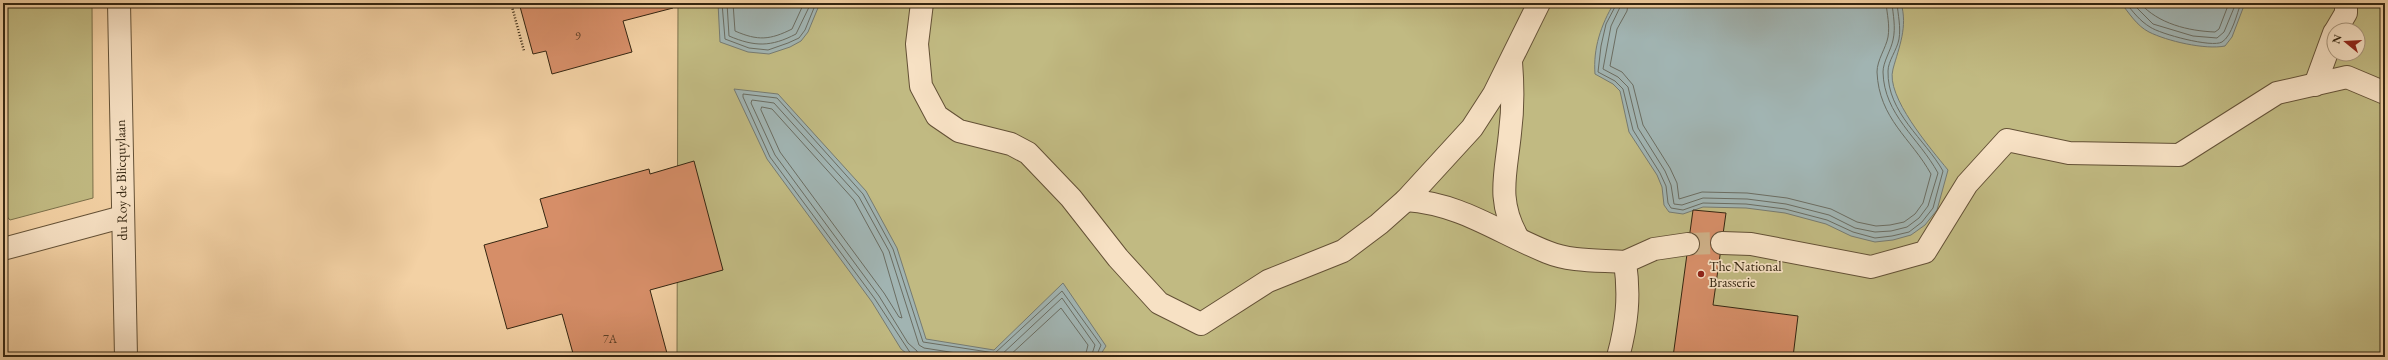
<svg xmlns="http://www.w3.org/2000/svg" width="2388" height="360" font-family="'EB Garamond',serif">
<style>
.green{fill:#c1ba82;stroke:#7b704a;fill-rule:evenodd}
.water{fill:#a1b4b2;stroke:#767b72}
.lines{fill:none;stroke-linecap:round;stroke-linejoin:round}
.shore{stroke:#6b6d62;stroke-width:1}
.building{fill:#d68e68;stroke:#352611}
.minor-tunnel{stroke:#cdaf87;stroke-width:22;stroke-dasharray:22 11;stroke-linecap:butt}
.minor-casing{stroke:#645136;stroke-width:24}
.path{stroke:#352611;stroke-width:2.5;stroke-dasharray:1 2;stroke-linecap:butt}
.minor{stroke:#f7e1c4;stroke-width:22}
.poi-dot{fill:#8f2418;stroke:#f7e1c4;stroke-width:1.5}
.labels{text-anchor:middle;stroke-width:3.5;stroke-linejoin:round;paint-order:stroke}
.number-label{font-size:12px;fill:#5d4027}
.street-label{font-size:14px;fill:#352611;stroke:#f7e1c4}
.poi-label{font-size:14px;fill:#352611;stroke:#f7e1c4;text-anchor:start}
</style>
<rect width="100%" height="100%" fill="#f3d1a4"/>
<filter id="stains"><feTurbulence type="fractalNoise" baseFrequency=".005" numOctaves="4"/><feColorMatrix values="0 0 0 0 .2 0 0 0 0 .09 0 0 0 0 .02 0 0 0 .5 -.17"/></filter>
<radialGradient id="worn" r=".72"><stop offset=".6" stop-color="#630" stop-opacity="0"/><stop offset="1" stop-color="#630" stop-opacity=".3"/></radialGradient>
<g class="green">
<path d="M5,3H92L93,198L10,220L3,212V4Z"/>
<path d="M678,3H2385V357H677ZM2334,30H2358V54H2334Z"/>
</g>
<g class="water">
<path d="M718,3H820L808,32L801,41L790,47L769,54L748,52L720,42Z"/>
<path d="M1614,3H1901C1908,27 1899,47 1893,69C1885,96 1931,149 1948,170L1937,210L1925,225L1911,235L1893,240L1875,242L1851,236L1826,224L1785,213L1746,208L1703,207L1683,214L1669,212L1664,205L1662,187L1657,175L1629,132L1620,91L1613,84L1595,74C1593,48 1601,25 1614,3Z"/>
<path d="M2121,3H2245L2232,37L2225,46C2205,50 2167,41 2149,32C2137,26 2129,13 2121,3Z"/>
<path d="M734,89L778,94L866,191L897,248L926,339L994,350L1063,283L1106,346L1099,357H911L901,349L872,302L767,159Z"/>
</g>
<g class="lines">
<g class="shore">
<path d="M722,3L725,39L749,48L768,50L788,43L799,38L805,30L816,3"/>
<path d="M727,3L729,36C755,47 771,47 796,34L811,3"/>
<path d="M733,3L735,31C758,41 770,40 792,29L804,3"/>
<path d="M1617,3L1606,24L1601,46L1598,72L1615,81L1623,89L1633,130L1660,173L1666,186L1668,203L1671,208L1683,210L1703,203L1746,204L1785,209L1827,220L1853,232L1875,238L1892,236L1909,232L1922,222L1933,208L1943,171C1925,139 1887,113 1888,71C1888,61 1897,50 1899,39C1901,27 1898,15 1897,3"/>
<path d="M1622,3L1611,26L1603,69L1618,77L1628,87L1638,128L1665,171L1671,185L1674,204L1682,205L1703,198L1747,199L1786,204L1829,215L1855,228L1875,232L1891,231L1907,227L1919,218L1928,206L1938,173C1919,138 1884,115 1883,72C1883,62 1891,50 1893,40C1896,27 1893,15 1892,3"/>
<path d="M1628,3L1627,11L1617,29L1610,66L1622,72L1633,85L1643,125L1670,168L1677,183L1679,199L1702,192L1747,193L1787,198L1831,209L1857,222L1876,226L1890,225L1904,222L1915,214L1923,203L1931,174C1911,138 1879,119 1877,72C1877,60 1886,48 1888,37C1890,25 1887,14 1886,3"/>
<path d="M2126,3C2133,12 2140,21 2150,27C2160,34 2212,48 2222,42C2232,36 2237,13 2241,3"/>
<path d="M2132,3L2153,24L2193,36L2217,38L2224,32L2236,3"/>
<path d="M2140,3C2158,24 2189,31 2215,32L2219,29L2229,3"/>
<path d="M762,107L772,109L854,200L883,253L902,318L899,317L884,293L780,152L761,110Z"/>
<path d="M913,357L875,299L770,157L743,97V94L777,98L863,194L893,249L923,342L995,353L1062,291L1101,345L1096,357"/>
<path d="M918,357L917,351L908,343L879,296L775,155L751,103L752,100L774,103L859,197L889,251L919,345L924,348L982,357"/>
<path d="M999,357L1062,298L1095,345L1091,357"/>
<path d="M1008,357L1061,308L1088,345L1085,357"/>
</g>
</g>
<g class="building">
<path d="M519,3H671L673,8L623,21L632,52L552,74L546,51L533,54Z"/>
<path d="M694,161L723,270L650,290L668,357H574L562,314L507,329L484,245L548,227L540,199L649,169L650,174Z"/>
<path d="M1693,210L1726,213L1713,305L1798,316L1793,357H1673Z"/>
</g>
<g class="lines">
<path class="minor-tunnel" d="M1688,244L1722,243"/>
<defs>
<g id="minor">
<path d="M119,3L126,357"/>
<path d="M922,3L917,44L921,86L937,116L959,131L1011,144L1028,153L1071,198L1118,258L1159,303L1201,324L1268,281L1343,251L1379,224L1406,200L1472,128L1494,94L1539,3"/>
<path d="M2336,30L2346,13V3"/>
<path d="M1511,62C1513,86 1513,110 1510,133C1506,174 1496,200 1518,238"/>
<path d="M2315,85L2334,33"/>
<path d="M1406,200C1462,204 1497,232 1547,252C1571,262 1600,260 1625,262"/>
<path d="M1722,243L1751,244L1871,267L1925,252L1967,184L2007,140L2069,153L2179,155L2277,93L2347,77L2385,93"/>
<path d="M3,249L122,217"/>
<path d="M1618,357C1627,324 1630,296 1625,262L1654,249L1688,244"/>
</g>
</defs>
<use href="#minor" class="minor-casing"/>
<path class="path" d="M511,3L524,51"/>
<use href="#minor" class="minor"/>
</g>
<circle class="poi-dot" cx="1701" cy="274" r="4"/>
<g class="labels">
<g class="number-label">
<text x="578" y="40">9</text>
<text x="610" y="343">7A</text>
</g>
<g class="street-label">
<text transform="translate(121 180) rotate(-91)" y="5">du Roy de Blicquylaan</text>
</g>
<g class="poi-label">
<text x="1709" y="271">The National<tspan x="1709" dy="16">Brasserie</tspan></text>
</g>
</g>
<rect width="2388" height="360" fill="none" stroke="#f3d1a4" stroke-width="16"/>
<rect x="4" y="4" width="2380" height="352" fill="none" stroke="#352611" stroke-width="2"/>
<rect x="8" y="8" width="2372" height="344" fill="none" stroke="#352611"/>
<g transform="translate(2346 42) rotate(288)"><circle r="19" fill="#f7e1c4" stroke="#a9967c"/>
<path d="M0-3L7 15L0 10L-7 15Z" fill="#8f2418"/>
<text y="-6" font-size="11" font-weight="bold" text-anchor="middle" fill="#352611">N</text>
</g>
<rect width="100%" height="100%" filter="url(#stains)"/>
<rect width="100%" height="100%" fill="url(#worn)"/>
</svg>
